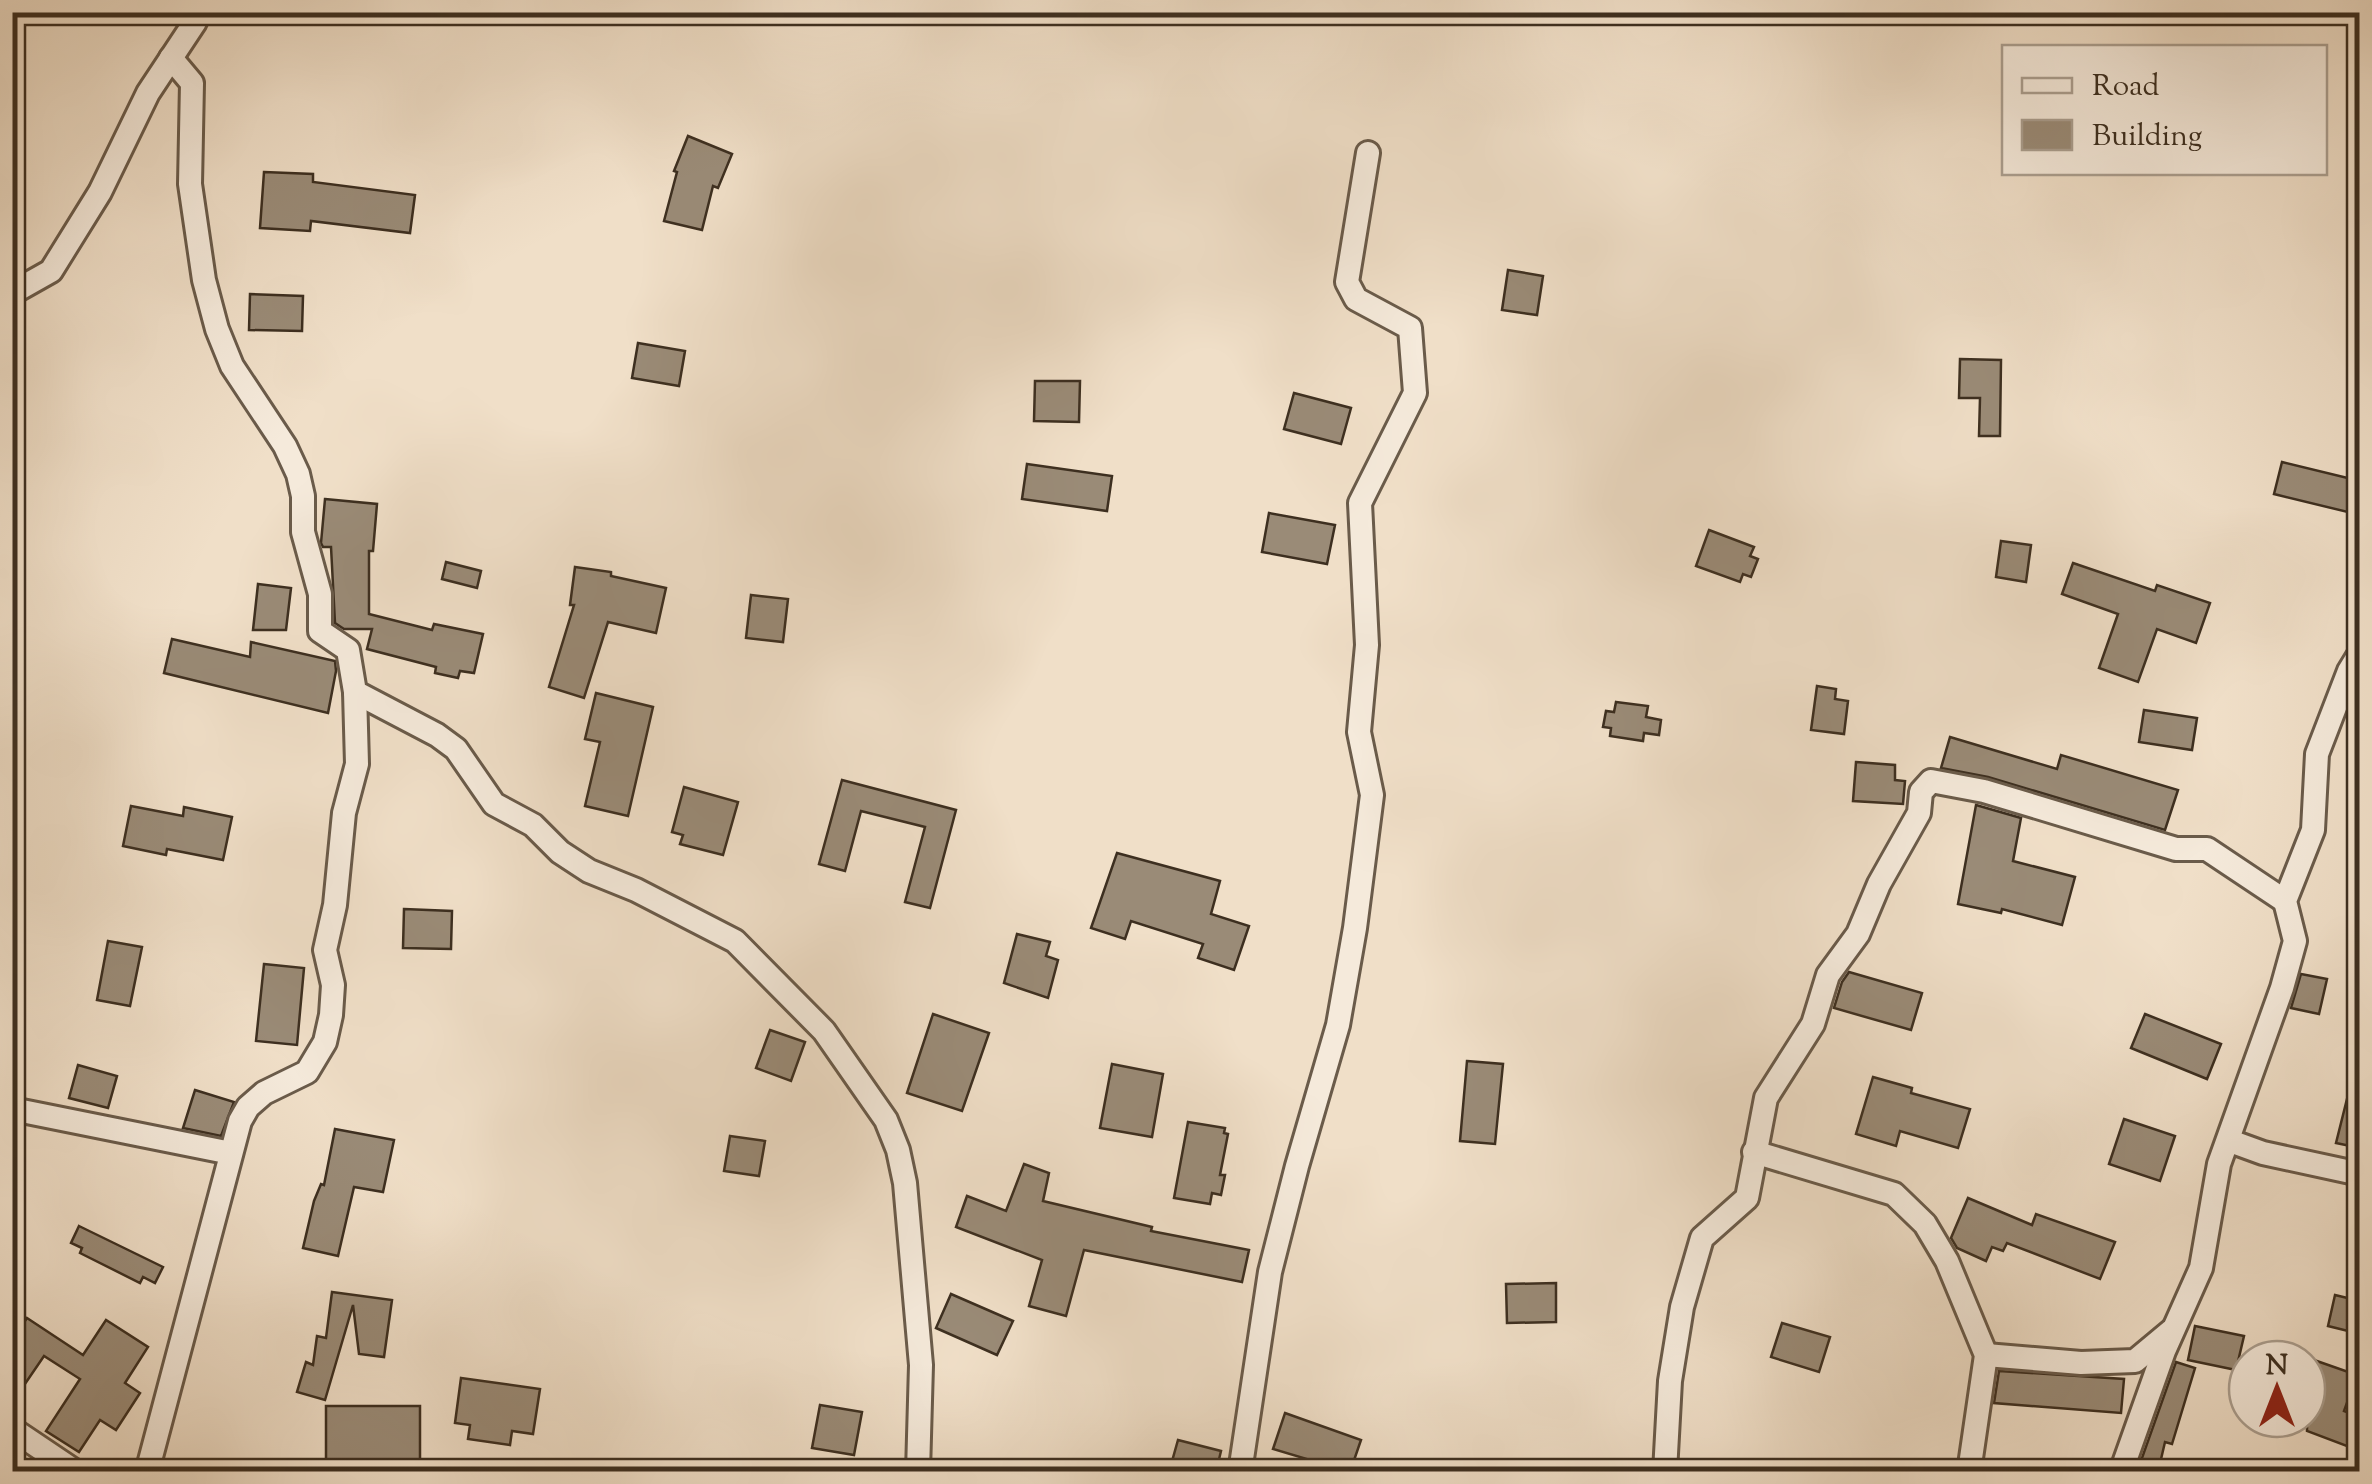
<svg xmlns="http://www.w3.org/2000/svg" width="2372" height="1484" font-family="'Sorts Mill Goudy',serif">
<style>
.building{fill:#9a8b77;stroke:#3d2f20;stroke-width:2.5}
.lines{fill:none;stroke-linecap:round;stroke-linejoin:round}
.minor-casing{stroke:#6a5b4a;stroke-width:28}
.minor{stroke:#f5eadb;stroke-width:22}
</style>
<rect width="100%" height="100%" fill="#f0dfc8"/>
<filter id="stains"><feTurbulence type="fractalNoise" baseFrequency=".002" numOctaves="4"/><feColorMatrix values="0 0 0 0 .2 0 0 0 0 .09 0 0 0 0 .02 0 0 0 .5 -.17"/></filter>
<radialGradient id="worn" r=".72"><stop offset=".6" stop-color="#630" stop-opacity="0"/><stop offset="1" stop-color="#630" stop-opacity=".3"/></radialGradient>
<g class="building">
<path d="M688,136L732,154L718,188L713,186L702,230L664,221L677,172L674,171Z"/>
<path d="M264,172L313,174V182L415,195L410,233L311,221L310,231L260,228Z"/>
<path d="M1508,270L1543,276L1537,315L1502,310Z"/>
<path d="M250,294L303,296L302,331L249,330Z"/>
<path d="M638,343L685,351L679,386L632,378Z"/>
<path d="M1960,359L2001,360L2000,436H1979L1980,398H1959Z"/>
<path d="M1035,381H1080L1079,422L1034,421Z"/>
<path d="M1294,393L1351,408L1341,444L1284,429Z"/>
<path d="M2282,462L2360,481V515L2274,494Z"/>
<path d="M1027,464L1112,476L1107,511L1022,499Z"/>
<path d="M325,499L377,504L373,551H369V614L432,630L434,624L483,634L474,673L460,671L458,678L435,673L436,667L367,649L372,629H344L335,623L331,547H323L321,543Z"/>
<path d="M1269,513L1335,525L1327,564L1262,552Z"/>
<path d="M1709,530L1754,547L1750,556L1758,559L1751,577L1743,574L1740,582L1696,566Z"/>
<path d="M2001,541L2031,545L2026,582L1996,577Z"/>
<path d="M446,562L481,571L477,588L442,579Z"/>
<path d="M2073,563L2155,591L2157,585L2210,603L2196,643L2157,629L2138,682L2099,668L2118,614L2062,594Z"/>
<path d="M575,567L611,572V576L666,588L656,633L608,622L584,698L549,687L574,605H570Z"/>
<path d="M258,584L291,588L286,630H253Z"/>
<path d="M751,595L788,599L783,642L746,638Z"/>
<path d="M172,639L250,657L251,642L335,661L336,671L328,713L164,673Z"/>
<path d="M1817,686L1836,689L1835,699L1848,701L1844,734L1811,730Z"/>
<path d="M596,693L653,707L628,816L585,806L600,742L585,739Z"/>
<path d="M1616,702L1648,706L1646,717L1661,720L1659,735L1644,733L1643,741L1610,736L1611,728L1603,727L1606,711L1614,712Z"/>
<path d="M2144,710L2197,718L2192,750L2139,742Z"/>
<path d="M1950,737L2057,769L2061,755L2178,790L2165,830L1988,777L1941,768Z"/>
<path d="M1856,762L1895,765V780L1905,781L1903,804L1853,801Z"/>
<path d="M842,780L956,810L930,908L905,902L925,827L861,811L845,871L819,864Z"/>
<path d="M684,787L738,802L723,855L680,844L683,835L672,832Z"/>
<path d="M1976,805L2021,818L2013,861L2075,877L2062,925L2002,909L2001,913L1958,904Z"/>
<path d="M131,806L183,816L184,807L232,817L223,860L167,849L166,855L123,846Z"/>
<path d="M1117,853L1220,881L1211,914L1249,926L1234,970L1198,958L1203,944L1131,921L1125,939L1091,928Z"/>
<path d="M404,909L452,911L451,949L403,948Z"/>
<path d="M1017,934L1050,942L1046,956L1058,960L1048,998L1004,983Z"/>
<path d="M108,941L142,947L130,1006L97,1000Z"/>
<path d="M264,964L304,968L297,1045L256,1041Z"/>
<path d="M1849,972L1922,993L1911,1030L1834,1008L1842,982Z"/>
<path d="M2301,974L2327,979L2319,1014L2291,1008Z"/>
<path d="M933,1014L989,1033L962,1111L907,1093Z"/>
<path d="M2145,1014L2221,1044L2207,1079L2131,1048Z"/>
<path d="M770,1030L805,1042L791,1081L756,1068Z"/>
<path d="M1467,1061L1503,1064L1495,1144L1460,1141Z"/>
<path d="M1112,1064L1163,1074L1152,1137L1100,1128Z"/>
<path d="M78,1065L117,1076L108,1108L69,1098Z"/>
<path d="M2353,1075L2360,1076V1148L2336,1143Z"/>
<path d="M1873,1077L1912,1088L1911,1093L1970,1109L1958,1148L1900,1131L1896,1146L1856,1134Z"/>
<path d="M195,1090L234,1102L221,1136L183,1128Z"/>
<path d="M2124,1119L2175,1136L2160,1181L2109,1164Z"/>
<path d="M1188,1122L1225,1128L1224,1133L1228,1134L1220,1175H1225L1221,1195L1212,1193L1210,1204L1174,1198Z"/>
<path d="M335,1129L394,1140L383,1192L354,1187L338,1256L303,1248L314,1201L321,1184L324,1185Z"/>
<path d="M730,1136L765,1141L759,1176L724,1171Z"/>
<path d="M1024,1164L1049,1173L1043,1201L1152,1227L1151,1231L1249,1250L1242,1282L1084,1250L1066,1316L1029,1306L1042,1260L956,1227L967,1196L1006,1211Z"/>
<path d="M1968,1198L2032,1225L2036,1214L2115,1242L2100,1279L2007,1243L2003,1251L1992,1247L1986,1261L1957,1248L1951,1238Z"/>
<path d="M79,1226L163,1267L155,1283L143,1277L140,1283L80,1253L82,1248L71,1243Z"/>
<path d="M1556,1283V1322L1507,1323L1506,1284Z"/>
<path d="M332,1292L392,1300L384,1357L359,1354L353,1305L325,1400L297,1392L306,1362L313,1365L317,1336L326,1338Z"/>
<path d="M951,1294L1013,1321L997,1355L936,1328Z"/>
<path d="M2335,1295L2360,1301V1334L2328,1326Z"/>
<path d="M27,1318L83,1355L106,1320L148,1347L125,1383L140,1393L116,1430L100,1420L79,1452L46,1431L80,1379L44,1356L12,1403V1340Z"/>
<path d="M1782,1323L1830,1337L1819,1372L1771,1357Z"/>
<path d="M2195,1326L2244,1336L2236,1370L2188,1360Z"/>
<path d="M2314,1360L2357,1375L2344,1411L2360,1417V1451L2307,1431V1380Z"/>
<path d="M2176,1362L2195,1368L2172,1444L2165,1442L2158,1472H2137Z"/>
<path d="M1999,1371L2124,1379L2121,1413L1994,1403Z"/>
<path d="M461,1378L540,1389L533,1434L512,1431L510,1445L468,1439L470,1425L455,1423Z"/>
<path d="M820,1405L862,1412L854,1455L812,1448Z"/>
<path d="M326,1406H420V1465H408V1472H388V1467H326Z"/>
<path d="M1285,1413L1361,1440L1350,1472L1273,1449Z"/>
<path d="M1178,1440L1221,1451L1216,1472H1169Z"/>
</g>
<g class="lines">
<defs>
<g id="minor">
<path d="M171,58L192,83L190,184L204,280L217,329L232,366L285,446L298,474L303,496V532L320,594V631L348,650L355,692L437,735L456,749L494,804L533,825L560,852L589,871L636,890L735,941L824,1031L886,1120L898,1150L905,1183L921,1365L918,1472"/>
<path d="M12,293L51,271L100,192L148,93L195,22V12"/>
<path d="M12,1109L231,1153"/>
<path d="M2230,1141L2263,1153L2360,1174"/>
<path d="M1754,1152L1894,1194L1925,1224L1947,1261L1986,1355L1969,1472"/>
<path d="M1986,1355L2081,1363L2135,1361L2171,1331"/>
<path d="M12,1429L76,1472"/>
<path d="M147,1472L240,1121L248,1107L264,1093L307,1072L325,1042L331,1015L333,985L325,950L335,905L344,813L357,764L355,692"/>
<path d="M1240,1472L1270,1272L1297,1166L1338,1025L1355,928L1372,795L1359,732L1367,645L1360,503L1415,393L1410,328L1356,299L1347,282L1368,153"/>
<path d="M1665,1472L1670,1381L1682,1307L1702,1238L1747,1198L1766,1098L1813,1024L1828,975L1858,934L1879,884L1919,813L1921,792L1931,781L1984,791L2176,849H2207L2285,901"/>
<path d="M2121,1472L2164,1351L2201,1268L2219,1164L2282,988L2295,941L2285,901L2313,830L2317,754L2349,671L2360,653"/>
</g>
</defs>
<use href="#minor" class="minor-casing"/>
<use href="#minor" class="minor"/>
</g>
<rect width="2372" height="1484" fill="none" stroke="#f0dfc8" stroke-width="50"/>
<rect x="15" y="15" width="2342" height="1454" fill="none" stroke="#3d2f20" stroke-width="5"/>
<rect x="25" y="25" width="2322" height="1434" fill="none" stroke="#3d2f20" stroke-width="2.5"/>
<rect x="2002" y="45" width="325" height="130" fill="#f5eadb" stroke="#ab9f90" stroke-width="2.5"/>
<rect x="2022" y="78" width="50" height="15" fill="#f5eadb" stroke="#ab9f90" stroke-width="2.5"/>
<text x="2092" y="95" font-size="30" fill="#3d2f20">Road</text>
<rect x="2022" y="120" width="50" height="30" fill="#9a8b77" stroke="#ab9f90" stroke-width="2.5"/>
<text x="2092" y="145" font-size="30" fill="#3d2f20">Building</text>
<g transform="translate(2277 1389)"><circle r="48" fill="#f5eadb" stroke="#ab9f90" stroke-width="2.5"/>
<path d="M0-8L18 38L0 25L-18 38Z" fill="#8f2418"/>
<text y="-15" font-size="28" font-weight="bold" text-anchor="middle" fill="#3d2f20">N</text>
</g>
<rect width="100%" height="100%" filter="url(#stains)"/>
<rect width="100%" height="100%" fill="url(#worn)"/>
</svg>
